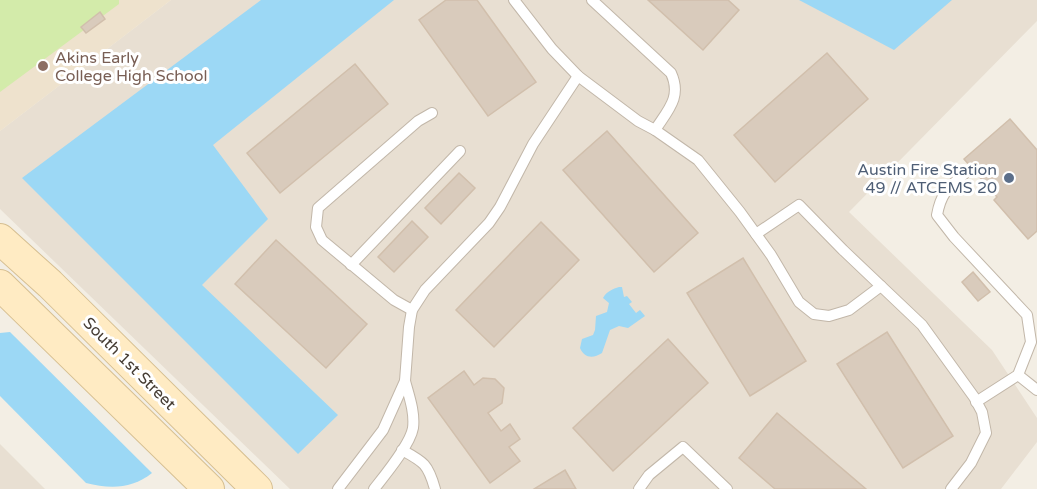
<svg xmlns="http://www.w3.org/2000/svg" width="1037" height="489" font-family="'Varela Round',sans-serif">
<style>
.residential{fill:#e8dfd2}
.education{fill:#eee2cd}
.green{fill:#d3ebaa}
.water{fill:#9cd8f5}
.building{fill:#d9cbbc;stroke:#d1bfac;stroke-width:1.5}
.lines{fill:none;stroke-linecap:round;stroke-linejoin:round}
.service-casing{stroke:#c2b7a9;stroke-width:12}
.secondary-casing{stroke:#d6bf91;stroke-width:32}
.service{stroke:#fff;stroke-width:10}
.secondary{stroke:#ffebc3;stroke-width:30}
.education-dot{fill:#8d6e63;stroke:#fff;stroke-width:2}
.service-dot{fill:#5c6f8a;stroke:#fff;stroke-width:2}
.labels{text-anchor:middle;stroke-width:6;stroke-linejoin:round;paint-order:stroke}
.education-label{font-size:16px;fill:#785e54;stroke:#fff;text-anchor:start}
.service-label{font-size:16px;fill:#4e5e75;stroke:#fff;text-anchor:end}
.street-label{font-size:16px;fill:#463d34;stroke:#fff}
</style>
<rect width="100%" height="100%" fill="#f3eee4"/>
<g class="residential">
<path d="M171,0H1037V21L849,212L992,350L1037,418V442L1001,489H290L0,209V131Z"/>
<path d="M0,444L45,489H0Z"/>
</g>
<path class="education" d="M0,0H171L0,131Z"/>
<path class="green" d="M0,0H119V4L0,92Z"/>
<g class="water">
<path d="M261,0H394L213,145L268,219L202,285L338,415L298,454L22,178Z"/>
<path d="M799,0H952L894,50Z"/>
<path d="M619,287H622L624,297L627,296L632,302L629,304L636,313L640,310L645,316L628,328L619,326L610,330L602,353C593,359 584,358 580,348L582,339L593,335L595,330L596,316L607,312L609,303L603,298C607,291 613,289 619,287Z"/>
<path d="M10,332L152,473C132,489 110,489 86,483L0,396V333Z"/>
</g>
<g class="building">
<path d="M446,0H477L536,82L488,116L419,20Z"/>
<path d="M648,0H728L739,10L703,50Z"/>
<path d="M100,12L105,19L86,33L81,27Z"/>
<path d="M827,53L868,99L775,182L734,135Z"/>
<path d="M355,64L388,104L280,193L247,153Z"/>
<path d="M1010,119L1037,150V231L1028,239L994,200L997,197L964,159Z"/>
<path d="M607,131L698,233L654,272L563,170Z"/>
<path d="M459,173L475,188L441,224L425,208Z"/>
<path d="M412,221L428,237L394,272L378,257Z"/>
<path d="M541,222L579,260L494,347L456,310Z"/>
<path d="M276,240L367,324L326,368L235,284Z"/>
<path d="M743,258L806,361L750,396L687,293Z"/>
<path d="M973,272L990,292L978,301L962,282Z"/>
<path d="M887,332L953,436L903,468L837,364Z"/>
<path d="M668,339L708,383L613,471L573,428Z"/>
<path d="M464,371L474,385L483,378L495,379L504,388L502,403L488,413L501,431L510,424L520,439L509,447L520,461L490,483L428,398Z"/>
<path d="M777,413L866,489H775L739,458Z"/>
<path d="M565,470L576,489H534Z"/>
</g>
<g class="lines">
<defs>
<g id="service">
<path d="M514,0L552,49L578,76L638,121L655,130L698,160L740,212L771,255L799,302L814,314L829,316L849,310L881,286"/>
<path d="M592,0L671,73C682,97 668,110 655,130"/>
<path d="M964,174C948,188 941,193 937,215L954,237L1027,315L1031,342L1018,375L976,402"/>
<path d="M756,234L799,205L843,250L922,325L974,397L982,412L986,433L971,463L951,489"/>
<path d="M351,265L460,151"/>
<path d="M412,310L394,300L322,240L316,227L318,208L418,121L432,113"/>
<path d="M1018,375L1037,390"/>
<path d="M402,450C424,462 428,464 435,489"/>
<path d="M338,489L383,430L405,381L409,327L412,310L425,290L489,223L500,207L533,144L578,76"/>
<path d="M374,489C385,475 410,445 413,428C415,412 409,396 405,381"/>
<path d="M639,489L649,475L683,447L727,489"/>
</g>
<g id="secondary">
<path d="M0,239L50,284L257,489"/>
<path d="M0,285L209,489"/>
</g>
</defs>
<use href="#service" class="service-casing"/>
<use href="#secondary" class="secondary-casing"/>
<use href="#service" class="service"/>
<use href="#secondary" class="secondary"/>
</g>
<circle class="education-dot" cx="43" cy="66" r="6"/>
<circle class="service-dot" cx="1009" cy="178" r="6"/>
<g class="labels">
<g class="education-label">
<text x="55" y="63">Akins Early<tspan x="55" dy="18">College High School</tspan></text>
</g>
<g class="service-label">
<text x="997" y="175">Austin Fire Station<tspan x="997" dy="18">49 // ATCEMS 20</tspan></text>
</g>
<g class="street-label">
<text transform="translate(130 363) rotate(45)" y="6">South 1st Street</text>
</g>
</g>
</svg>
